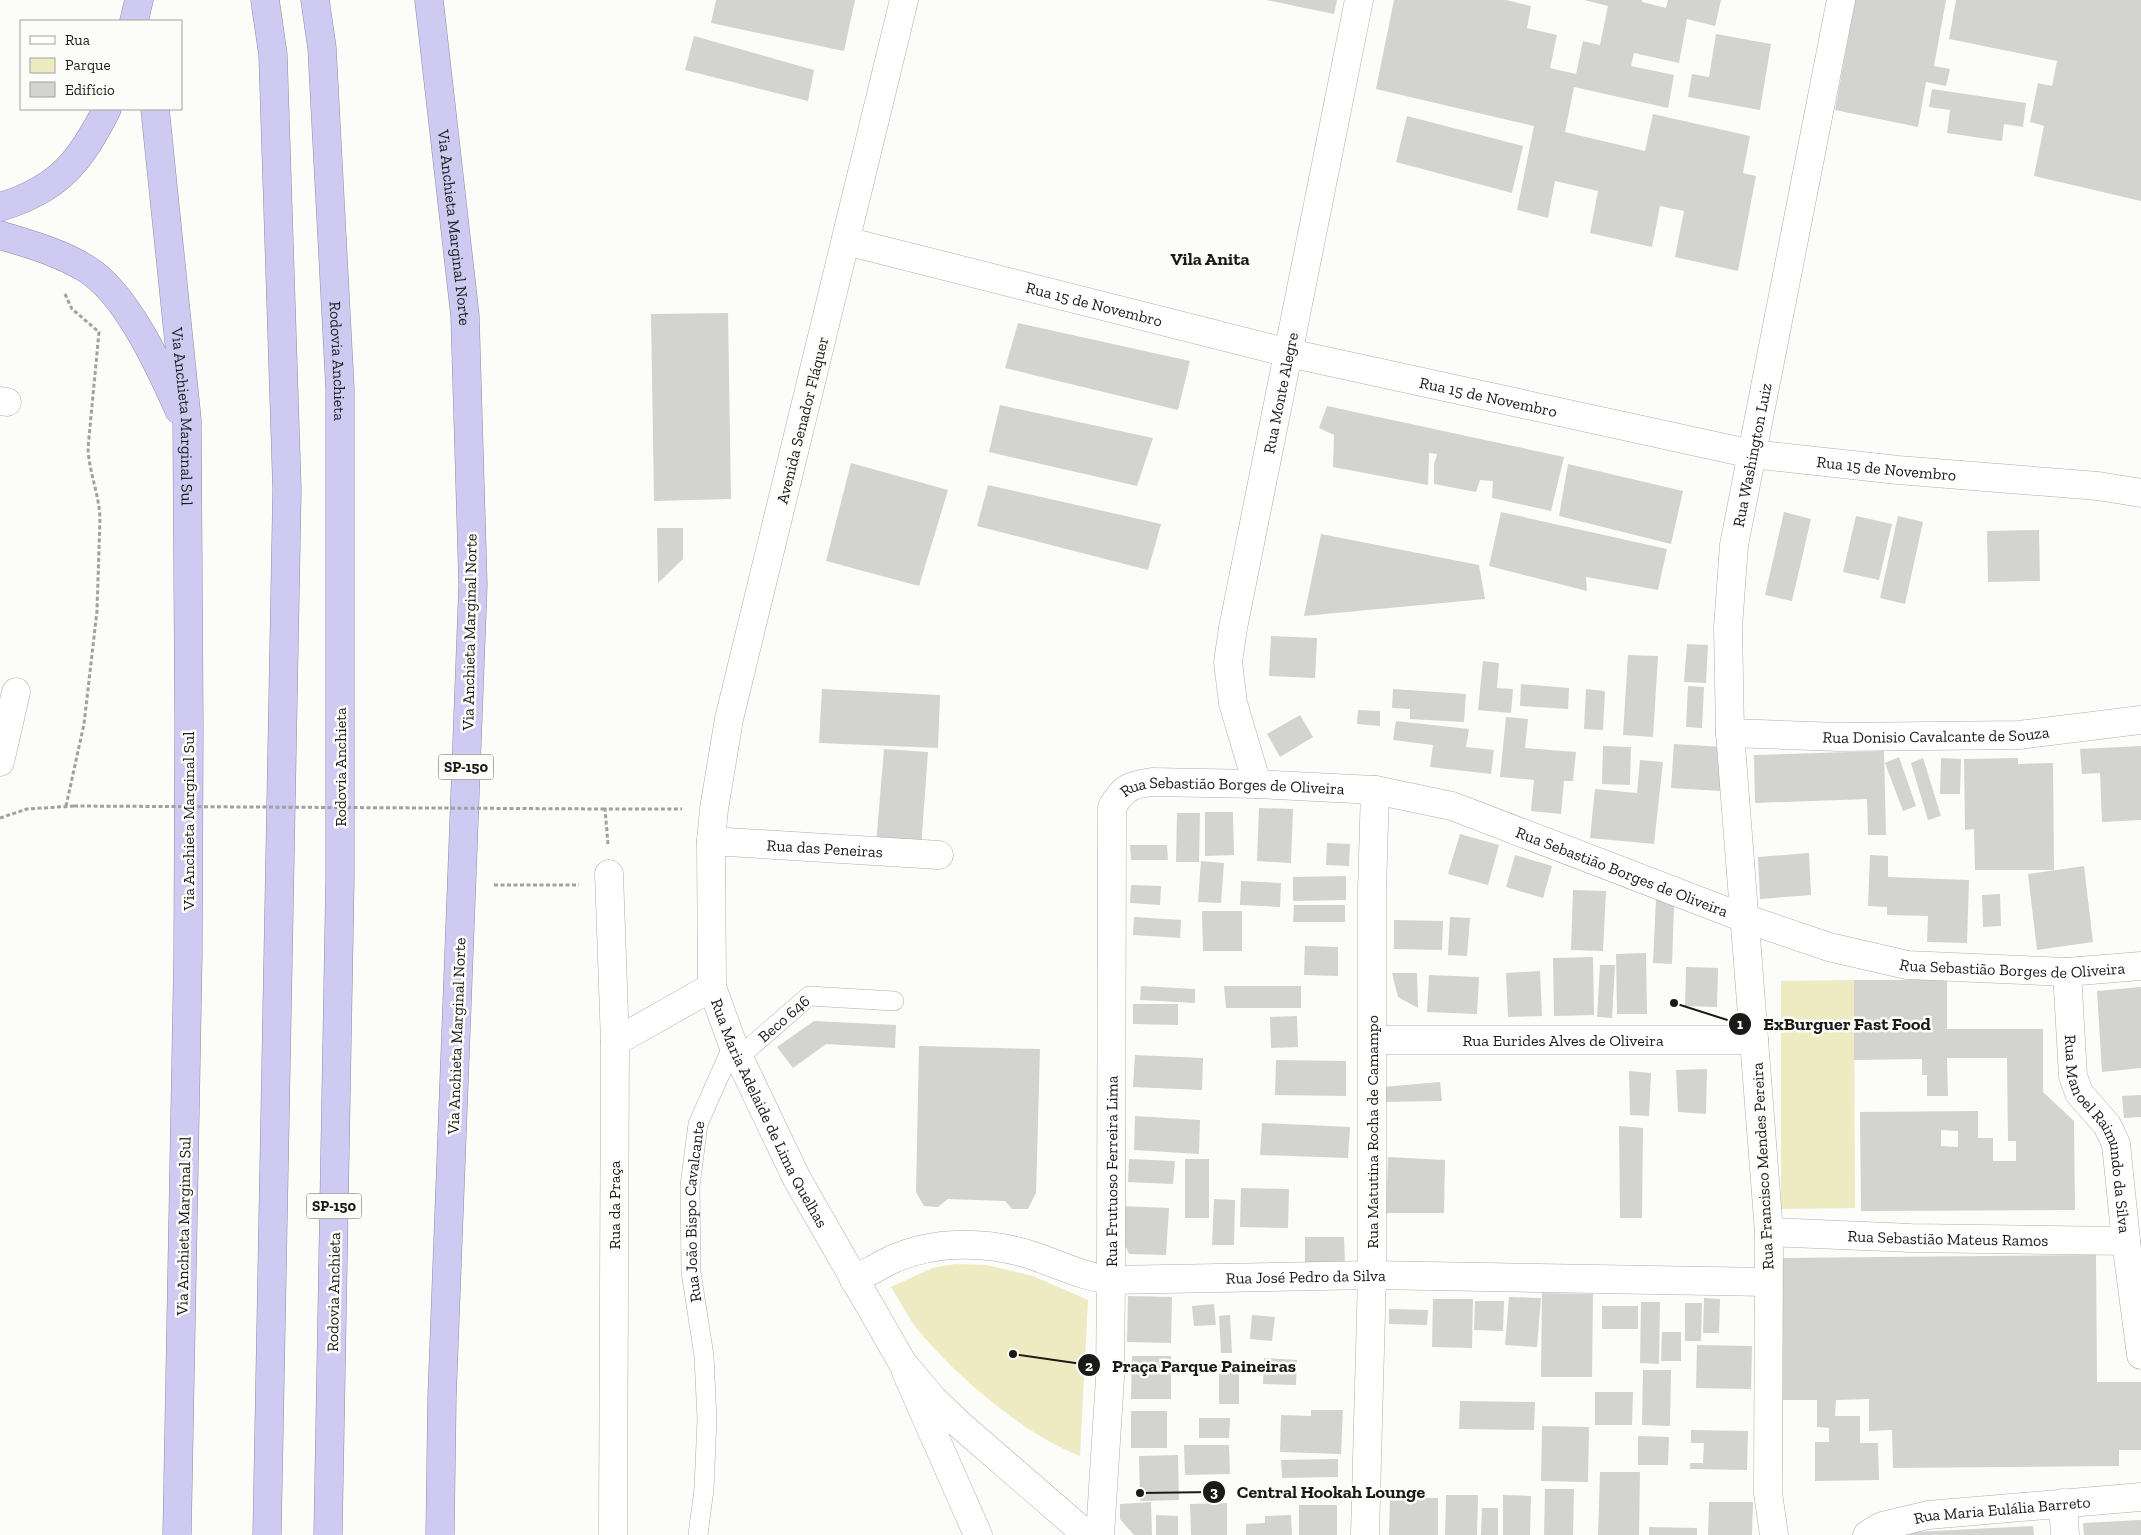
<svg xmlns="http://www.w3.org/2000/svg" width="2141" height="1535" font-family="'Zilla Slab',serif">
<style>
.green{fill:#eeeac1}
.building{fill:#d3d3d0;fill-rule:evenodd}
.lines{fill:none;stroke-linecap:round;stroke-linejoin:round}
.lane-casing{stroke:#afaeab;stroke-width:20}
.street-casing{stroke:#afaeab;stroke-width:29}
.secondary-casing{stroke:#afaeab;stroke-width:29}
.highway-casing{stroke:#8f8ca5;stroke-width:29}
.path{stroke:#a1a19f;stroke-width:3;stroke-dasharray:4 2.5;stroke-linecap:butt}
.lane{stroke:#fff;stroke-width:19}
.street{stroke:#fff;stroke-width:28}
.secondary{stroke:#fff;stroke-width:28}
.highway{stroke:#cecaf1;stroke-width:28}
.path-bridge{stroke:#a1a19f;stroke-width:3;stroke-dasharray:4 2.5;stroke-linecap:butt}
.labels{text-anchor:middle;stroke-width:5;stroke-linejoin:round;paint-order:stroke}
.shield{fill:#fcfcf9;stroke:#5e5e5c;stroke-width:1}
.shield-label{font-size:15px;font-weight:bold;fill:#1a1a19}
.street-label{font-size:16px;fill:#1a1a19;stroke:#fcfcf9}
.neighbourhood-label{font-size:18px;font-weight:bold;fill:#1a1a19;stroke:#fcfcf9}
.leader{fill:none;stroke:#1a1a19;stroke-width:2}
.callout-dot{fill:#1a1a19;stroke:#fcfcf9;stroke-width:2}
.mark-label{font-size:15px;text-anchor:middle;font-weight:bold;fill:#fff}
.callout-label{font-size:18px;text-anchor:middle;font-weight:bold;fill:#1a1a19;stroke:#fcfcf9;stroke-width:5;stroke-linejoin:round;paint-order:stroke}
</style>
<rect width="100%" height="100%" fill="#fcfcf9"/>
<g class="green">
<path d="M1854,980L1855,1208L1781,1209V981Z"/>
<path d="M955,1264L986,1265L1033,1276L1088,1300L1080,1456C1024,1434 962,1381 922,1335C910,1321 901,1303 891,1287L932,1268Z"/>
</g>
<g class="building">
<path d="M716,0H855L844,51L711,23Z"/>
<path d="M1266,0H1337L1334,14Z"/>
<path d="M1394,0H1506L1531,6L1527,28L1557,35L1550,68L1576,74L1583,41L1600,45L1608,6L1584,0H1642V2L1666,8L1668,0H1721L1715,26L1687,19L1679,63L1634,53L1631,66L1674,75L1668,108L1574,87L1565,132L1645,151L1653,114L1750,136L1743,173L1756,176L1738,271L1675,257L1684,211L1660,206L1652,247L1590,233L1598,191L1555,181L1548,218L1517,210L1534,126L1376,89Z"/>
<path d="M1855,0H1946L1934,66L1950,69L1946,86L1926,82L1918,127L1835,110Z"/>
<path d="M1956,0H2141V201L2034,176L2044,126L2030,122L2038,83L2052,86L2057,61L1949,39Z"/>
<path d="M1716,34L1771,44L1760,110L1688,97L1692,74L1709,77Z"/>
<path d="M694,36L814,70L808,101L685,70Z"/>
<path d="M1932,89L2026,103L2023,127L2004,124L2002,141L1947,133L1950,110L1929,107Z"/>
<path d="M1407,116L1523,146L1512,193L1396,162Z"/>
<path d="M728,313L731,499L654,501L651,314Z"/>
<path d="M1018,323L1190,361L1178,410L1005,368Z"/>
<path d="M1000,405L1153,438L1137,486L989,452Z"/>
<path d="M1327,406L1564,457L1551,511L1492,498L1493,481L1480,480L1476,492L1434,484V464L1437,454L1429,453L1428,485L1333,467L1334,435L1319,428Z"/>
<path d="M851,463L948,490L919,586L826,561Z"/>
<path d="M1568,464L1683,491L1671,544L1559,516Z"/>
<path d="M988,485L1161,524L1148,570L977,526Z"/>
<path d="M1501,512L1667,549L1658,590L1586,577L1587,591L1489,566Z"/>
<path d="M1784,512L1811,519L1792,601L1765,595Z"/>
<path d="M1856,516L1892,524L1879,580L1843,572Z"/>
<path d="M1898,516L1923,522L1905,604L1880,598Z"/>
<path d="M657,528H683V559L658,583Z"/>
<path d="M2039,530L2040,581L1988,582L1987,531Z"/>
<path d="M1321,534L1479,565L1485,599L1304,616Z"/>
<path d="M1271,636L1317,638L1315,678L1269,676Z"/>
<path d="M1687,644L1708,645L1706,683L1684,682Z"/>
<path d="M1628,655L1658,656L1653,737L1623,735Z"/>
<path d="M1483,661L1499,663L1497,688L1513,689L1511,713L1478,710Z"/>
<path d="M1521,684L1569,688L1568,709L1520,706Z"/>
<path d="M1688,686L1704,687L1702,728L1686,727Z"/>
<path d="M822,689L940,695L938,748L819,743Z"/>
<path d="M1393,689L1466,694L1464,722L1410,719V709L1392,708Z"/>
<path d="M1586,689L1605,691L1603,730L1584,729Z"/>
<path d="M1358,710L1380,711V726L1357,724Z"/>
<path d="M1300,715L1313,737L1280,757L1267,734Z"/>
<path d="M1506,717L1528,719L1525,748L1576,752L1573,781H1564L1561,814L1531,811L1534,780L1500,777Z"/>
<path d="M1396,721L1469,729L1466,747L1494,750L1491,774L1430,767L1433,745L1393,740Z"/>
<path d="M1674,744L1723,747L1721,791L1671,788Z"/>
<path d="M1603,746L1631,747L1630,785L1602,784Z"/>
<path d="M2141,746V820L2102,822L2100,773L2082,774L2080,749Z"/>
<path d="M884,749L928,752L921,848L876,844Z"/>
<path d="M1884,751L1886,835H1868L1867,799L1755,803L1754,755Z"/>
<path d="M1899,757L1916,806L1903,811L1885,763Z"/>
<path d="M1923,758L1941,816L1928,820L1911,763Z"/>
<path d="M1941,758L1961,759L1960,794H1940Z"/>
<path d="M2018,758V764L2053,763L2054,870H1975L1974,829L1965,830L1964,759Z"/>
<path d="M1640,760L1663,762L1654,844L1590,838L1595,789L1637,793Z"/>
<path d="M1259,808L1293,809L1291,863L1257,861Z"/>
<path d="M1205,812H1233L1234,855L1205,856Z"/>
<path d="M1177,813H1200L1199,862H1176Z"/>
<path d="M1460,834L1499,845L1488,885L1448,874Z"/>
<path d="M1327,843L1350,844L1349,866L1326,865Z"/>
<path d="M1130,845H1167L1168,860H1131Z"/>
<path d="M1809,853L1811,895L1760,899L1758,857Z"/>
<path d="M1515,855L1552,866L1543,898L1506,887Z"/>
<path d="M1870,855L1888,856V877L1969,880L1967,943L1927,942L1928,916L1887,915V907L1868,906Z"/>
<path d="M1201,861L1224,863L1221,903L1198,902Z"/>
<path d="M2084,866L2093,942L2037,950L2028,874Z"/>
<path d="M1346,876V900L1293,901V877Z"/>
<path d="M1241,881L1281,883L1280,907L1240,905Z"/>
<path d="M1131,885L1161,886L1160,905L1130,903Z"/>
<path d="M1573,890L1606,891L1603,951L1571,950Z"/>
<path d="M2000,894L2001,926L1983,927L1982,895Z"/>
<path d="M1656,898L1674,906L1672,964L1653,963Z"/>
<path d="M1294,905H1345V922H1293Z"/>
<path d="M1202,911H1242V951H1203Z"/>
<path d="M1134,917L1181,920L1180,938L1133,935Z"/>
<path d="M1450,917L1470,918L1467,956L1448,955Z"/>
<path d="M1394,920L1443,921L1442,950L1394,949Z"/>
<path d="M1305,946L1338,947V976L1304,975Z"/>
<path d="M1646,953L1647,1014H1617L1616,954Z"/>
<path d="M1593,957L1594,1015L1554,1016L1553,958Z"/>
<path d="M1600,965H1615L1612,1018L1597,1017Z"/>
<path d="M1686,967L1718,968L1717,1007L1685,1006Z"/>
<path d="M1540,971L1542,1016L1508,1017L1506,973Z"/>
<path d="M1392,973H1417L1418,1008L1398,997Z"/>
<path d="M1429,975L1479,977L1477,1014L1427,1012Z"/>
<path d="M1854,980H1947V1029H2043V1092L2074,1121L2075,1210L1861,1211L1860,1112L1978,1111V1138H1993V1161H2016V1141H2008L2007,1058H1947L1948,1096H1927V1075H1922V1059L1854,1060ZM1941,1130L1958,1131V1147L1941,1146Z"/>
<path d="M1141,986L1195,989V1003L1140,1000Z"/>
<path d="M1224,986H1301V1008H1226Z"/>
<path d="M2141,987V1068L2102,1072L2097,991Z"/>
<path d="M1133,1004H1178V1025L1133,1024Z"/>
<path d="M1297,1016L1298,1047L1271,1048L1270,1017Z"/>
<path d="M814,1021L896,1025L895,1048L826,1044L793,1068L777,1047Z"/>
<path d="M919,1046L1040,1049L1036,1193L1028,1209H1012L1005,1201L948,1199L938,1207L924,1206L916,1192Z"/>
<path d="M1135,1055L1203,1058L1202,1090L1133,1087Z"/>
<path d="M1276,1060L1346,1061V1096L1275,1095Z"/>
<path d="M1707,1069L1706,1114L1678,1112L1676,1070Z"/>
<path d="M1629,1071L1651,1073L1649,1116L1630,1115Z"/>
<path d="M1440,1082L1442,1101L1381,1102L1383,1087Z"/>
<path d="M2141,1095V1117L2124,1118L2122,1096Z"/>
<path d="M1135,1116L1200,1120L1199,1154L1134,1150Z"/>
<path d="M1262,1123L1350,1127L1348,1158L1260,1155Z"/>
<path d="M1619,1126L1643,1128L1642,1218H1620Z"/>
<path d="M1388,1157L1445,1160L1444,1213H1386Z"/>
<path d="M1129,1159L1175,1161L1173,1184L1128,1182Z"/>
<rect x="1185" y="1159" width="24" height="59"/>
<path d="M1241,1188L1289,1189L1288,1228L1240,1227Z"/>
<path d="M1214,1199L1235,1200L1234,1245H1212Z"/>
<path d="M1121,1206L1169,1208L1166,1255L1129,1254L1119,1232Z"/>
<path d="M1305,1237H1344L1345,1264L1305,1263Z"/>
<path d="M2096,1255L2097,1382H2141V1450H2119V1466L1893,1468L1892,1430L1869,1431V1399L1836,1400L1835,1416H1860V1443H1878L1879,1480L1815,1481V1442H1829V1428L1817,1427V1400H1783L1782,1258Z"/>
<path d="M1542,1293L1593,1294L1592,1377H1541Z"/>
<path d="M1128,1296L1172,1297L1171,1343L1127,1342Z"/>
<path d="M1509,1297L1541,1298L1537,1347L1505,1345Z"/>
<path d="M1704,1298L1720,1299L1719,1333H1703Z"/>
<path d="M1433,1299H1473L1472,1348L1432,1347Z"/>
<path d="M1475,1301H1504L1503,1331L1474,1330Z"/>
<path d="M1641,1302H1660L1659,1364L1640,1363Z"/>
<path d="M1685,1303H1702L1701,1341H1685Z"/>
<path d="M1214,1304L1216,1325L1194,1326L1192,1306Z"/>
<rect x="1602" y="1306" width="36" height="23"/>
<path d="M1389,1309L1428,1310L1427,1325L1389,1324Z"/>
<path d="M1230,1315L1232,1353H1221L1219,1316Z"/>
<path d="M1252,1315L1275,1317L1272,1341L1250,1339Z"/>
<path d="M1662,1332H1681V1361H1661Z"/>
<path d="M1697,1345L1752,1346L1751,1389L1696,1388Z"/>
<path d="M1132,1356H1171V1399H1131Z"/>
<path d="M1264,1358L1297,1360L1296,1385L1263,1384Z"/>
<rect x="1219" y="1364" width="20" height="40"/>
<path d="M1643,1370H1671L1670,1426L1642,1425Z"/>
<path d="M1595,1392H1633L1632,1425H1595Z"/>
<path d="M1460,1401L1535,1402L1534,1430L1459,1429Z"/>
<path d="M1311,1410H1343L1341,1454L1280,1452L1281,1415L1311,1416Z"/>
<rect x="1131" y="1411" width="36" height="37"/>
<path d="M1199,1418H1230L1229,1438H1199Z"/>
<path d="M1542,1426L1589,1427L1588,1482L1541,1481Z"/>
<path d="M1691,1430L1748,1431L1747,1470L1690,1469V1463H1703L1704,1443H1691Z"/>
<path d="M1638,1436L1669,1437L1668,1465H1638Z"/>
<path d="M1184,1445H1229L1230,1474L1185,1475Z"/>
<path d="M1178,1455L1179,1500L1140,1501L1139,1456Z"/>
<path d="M1338,1459V1477L1282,1478L1281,1460Z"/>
<path d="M1600,1472H1640L1639,1535H1598Z"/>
<path d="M1545,1489H1574L1573,1535H1544Z"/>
<path d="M1446,1495H1478L1477,1535H1445Z"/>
<path d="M1503,1495L1531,1496L1530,1535H1503Z"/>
<path d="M1390,1497L1438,1498V1535H1389Z"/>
<path d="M1151,1502L1152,1535H1134L1120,1519V1504Z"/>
<path d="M1709,1502H1753L1752,1535H1708Z"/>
<path d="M1227,1503V1535H1191L1190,1504Z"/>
<rect x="1299" y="1505" width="38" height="30"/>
<path d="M1482,1508H1498V1535H1481Z"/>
<path d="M1156,1515L1178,1516V1535H1156Z"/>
<path d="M1291,1515L1292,1535H1246V1524L1265,1523V1516Z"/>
<path d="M2141,1520V1535H2084L2083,1523Z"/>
<path d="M2033,1526L2034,1535H1894V1533Z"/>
<path d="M1649,1527L1697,1528V1535H1649Z"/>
</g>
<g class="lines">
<defs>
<g id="lane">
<path id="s1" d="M739,1057L809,996L894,1001"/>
<path id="s2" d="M698,1535L704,1489L707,1419L704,1356L691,1272L690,1186L698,1124L733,1045"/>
</g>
<g id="street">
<path id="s3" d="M846,241L1289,353L1752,454L1898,470L2098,486L2141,493"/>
<path d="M0,401L7,402"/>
<path id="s4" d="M1730,733L1839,737L2019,735L2141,720"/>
<path d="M0,762L16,692"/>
<path id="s5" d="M1257,784L1233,703L1228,662L1233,628L1359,0"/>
<path id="s6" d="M711,841L939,855"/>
<path d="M609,874L615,1042L613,1535"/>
<path id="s7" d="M2067,972L2073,1076L2079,1093L2107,1125L2116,1144L2126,1241L2141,1355"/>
<path id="s8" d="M1373,1040H1754"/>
<path d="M615,1042L712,987"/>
<path id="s9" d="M1769,1232L1911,1238L2126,1241"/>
<path id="s10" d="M854,1280C867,1273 879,1266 891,1260C934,1240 987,1241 1031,1255C1058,1264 1083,1277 1111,1280L1372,1275L1768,1282"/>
<path d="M906,1372L978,1535"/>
<path d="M2063,1503L2065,1535"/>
<path id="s11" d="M1100,1535L1110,1378L1111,1280L1112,807C1123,788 1130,785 1152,782L1257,784L1375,790L1452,806L1744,918L1829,947L1907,965L2067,972L2141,966"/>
<path d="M1365,1535L1372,1275V891L1375,790"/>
<path id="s12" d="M1774,1535L1768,1493L1769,1232L1730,733L1728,627L1734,545L1841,0"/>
<path id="s13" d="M1867,1535L1882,1526L1928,1515L2141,1497"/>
</g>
<g id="secondary">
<path id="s14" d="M904,0L729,719L714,809L711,841L712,987L733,1045L797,1179L902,1362L933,1399L959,1424L1087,1535"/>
</g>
<g id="highway">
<path d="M265,0L273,55L287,490L267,1535"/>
<path id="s15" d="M315,0L322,48L340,389V877L328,1535"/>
<path id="s16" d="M429,0L465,316L473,585L442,1397L440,1535"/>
<path d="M134,21L139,0"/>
<path id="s17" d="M155,109L187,420L189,725L188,955L177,1535"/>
<path d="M0,207C59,189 80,162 107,109"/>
<path d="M0,235C29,244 59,252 85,268C126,292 160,367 179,410"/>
</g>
</defs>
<use href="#lane" class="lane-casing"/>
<use href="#street" class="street-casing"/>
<use href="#secondary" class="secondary-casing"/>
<use href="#highway" class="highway-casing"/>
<g class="path">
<path d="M65,294L72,309L99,332L88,448C89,472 99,494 100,518L97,611L84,724L66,806"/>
<path d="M0,818L27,809L74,806"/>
<path d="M608,844L605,809H682"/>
<path d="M494,885H579"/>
</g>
<use href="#lane" class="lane"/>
<use href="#street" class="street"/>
<use href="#secondary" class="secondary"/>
<use href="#highway" class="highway"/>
<path class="path-bridge" d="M74,806L605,809"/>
</g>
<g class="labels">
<g class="shield">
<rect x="438.5" y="754.5" width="55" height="25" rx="4"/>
<rect x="306.5" y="1193.5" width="55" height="25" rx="4"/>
</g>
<g class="shield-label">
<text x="466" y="772">SP-150</text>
<text x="334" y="1211">SP-150</text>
</g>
<g class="street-label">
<text dy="6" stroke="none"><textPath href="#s16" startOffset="229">Via Anchieta Marginal Norte</textPath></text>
<text dy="6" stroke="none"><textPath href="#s3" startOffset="256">Rua 15 de Novembro</textPath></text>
<text dy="6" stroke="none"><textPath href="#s15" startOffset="362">Rodovia Anchieta</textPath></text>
<text dy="6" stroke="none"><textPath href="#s5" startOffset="400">Rua Monte Alegre</textPath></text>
<text dy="6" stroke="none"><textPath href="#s3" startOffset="661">Rua 15 de Novembro</textPath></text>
<text dy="6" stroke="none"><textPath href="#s17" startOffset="309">Via Anchieta Marginal Sul</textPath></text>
<text transform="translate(802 420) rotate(-76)" y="6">Avenida Senador Fláquer</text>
<text dy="6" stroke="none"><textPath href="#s12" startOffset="1084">Rua Washington Luiz</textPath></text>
<text dy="6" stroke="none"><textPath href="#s3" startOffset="1066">Rua 15 de Novembro</textPath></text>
<text transform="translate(469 632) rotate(-89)" y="6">Via Anchieta Marginal Norte</text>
<text dy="6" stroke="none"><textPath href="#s4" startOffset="206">Rua Donisio Cavalcante de Souza</textPath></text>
<text transform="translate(340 767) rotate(-90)" y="6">Rodovia Anchieta</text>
<text dy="6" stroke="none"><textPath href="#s11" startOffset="858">Rua Sebastião Borges de Oliveira</textPath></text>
<text transform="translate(188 821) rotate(-90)" y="6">Via Anchieta Marginal Sul</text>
<text dy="6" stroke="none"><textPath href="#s6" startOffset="114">Rua das Peneiras</textPath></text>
<text dy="6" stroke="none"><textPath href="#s11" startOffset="1262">Rua Sebastião Borges de Oliveira</textPath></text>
<text dy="6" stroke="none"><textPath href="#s11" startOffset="1668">Rua Sebastião Borges de Oliveira</textPath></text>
<text dy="6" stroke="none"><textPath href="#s1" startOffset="59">Beco 646</textPath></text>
<text transform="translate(456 1036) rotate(-88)" y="6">Via Anchieta Marginal Norte</text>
<text dy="6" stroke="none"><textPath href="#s8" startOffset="190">Rua Eurides Alves de Oliveira</textPath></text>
<text dy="6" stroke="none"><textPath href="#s14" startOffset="1148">Rua Maria Adelaide de Lima Quelhas</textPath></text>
<text transform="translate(1372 1132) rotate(-90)" y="6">Rua Matutina Rocha de Camampo</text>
<text dy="6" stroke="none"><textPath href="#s7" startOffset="169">Rua Manoel Raimundo da Silva</textPath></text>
<text transform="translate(1762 1166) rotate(-93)" y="6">Rua Francisco Mendes Pereira</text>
<text dy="6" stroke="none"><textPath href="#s11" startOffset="364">Rua Frutuoso Ferreira Lima</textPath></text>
<text transform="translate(614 1205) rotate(-90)" y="6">Rua da Praça</text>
<text dy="6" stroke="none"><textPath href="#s2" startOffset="325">Rua João Bispo Cavalcante</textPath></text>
<text transform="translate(183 1226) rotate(-89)" y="6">Via Anchieta Marginal Sul</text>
<text dy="6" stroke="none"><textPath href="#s9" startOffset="179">Rua Sebastião Mateus Ramos</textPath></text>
<text dy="6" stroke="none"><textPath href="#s10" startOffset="464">Rua José Pedro da Silva</textPath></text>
<text transform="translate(333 1292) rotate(-89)" y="6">Rodovia Anchieta</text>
<text dy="6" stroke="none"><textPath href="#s13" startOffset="139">Rua Maria Eulália Barreto</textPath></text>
</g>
<g class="neighbourhood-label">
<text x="1210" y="265">Vila Anita</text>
</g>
</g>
<path class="leader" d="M1674 1003L1740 1024M1013 1354L1089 1365M1140 1493L1214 1492"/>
<g class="callout-dot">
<circle cx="1674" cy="1003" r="5"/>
<circle cx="1013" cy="1354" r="5"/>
<circle cx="1140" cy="1493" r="5"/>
<circle cx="1740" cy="1024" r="12"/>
<circle cx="1089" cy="1365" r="12"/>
<circle cx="1214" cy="1492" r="12"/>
</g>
<g class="mark-label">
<text x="1740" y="1029">1</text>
<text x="1089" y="1371">2</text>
<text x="1214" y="1497">3</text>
</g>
<g class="callout-label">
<text x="1847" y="1030">ExBurguer Fast Food</text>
<text x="1204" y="1372">Praça Parque Paineiras</text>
<text x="1331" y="1498">Central Hookah Lounge</text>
</g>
<rect x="20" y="20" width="162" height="90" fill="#fcfcf9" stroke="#a2a29f"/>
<rect x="30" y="36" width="25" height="8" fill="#ffffff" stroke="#a2a29f"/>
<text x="65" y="45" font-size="15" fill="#1a1a19">Rua</text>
<rect x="30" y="58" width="25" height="15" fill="#eeeac1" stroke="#a2a29f"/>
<text x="65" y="70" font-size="15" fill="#1a1a19">Parque</text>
<rect x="30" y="82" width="25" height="15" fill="#d3d3d0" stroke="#a2a29f"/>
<text x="65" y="95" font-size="15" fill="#1a1a19">Edifício</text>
</svg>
